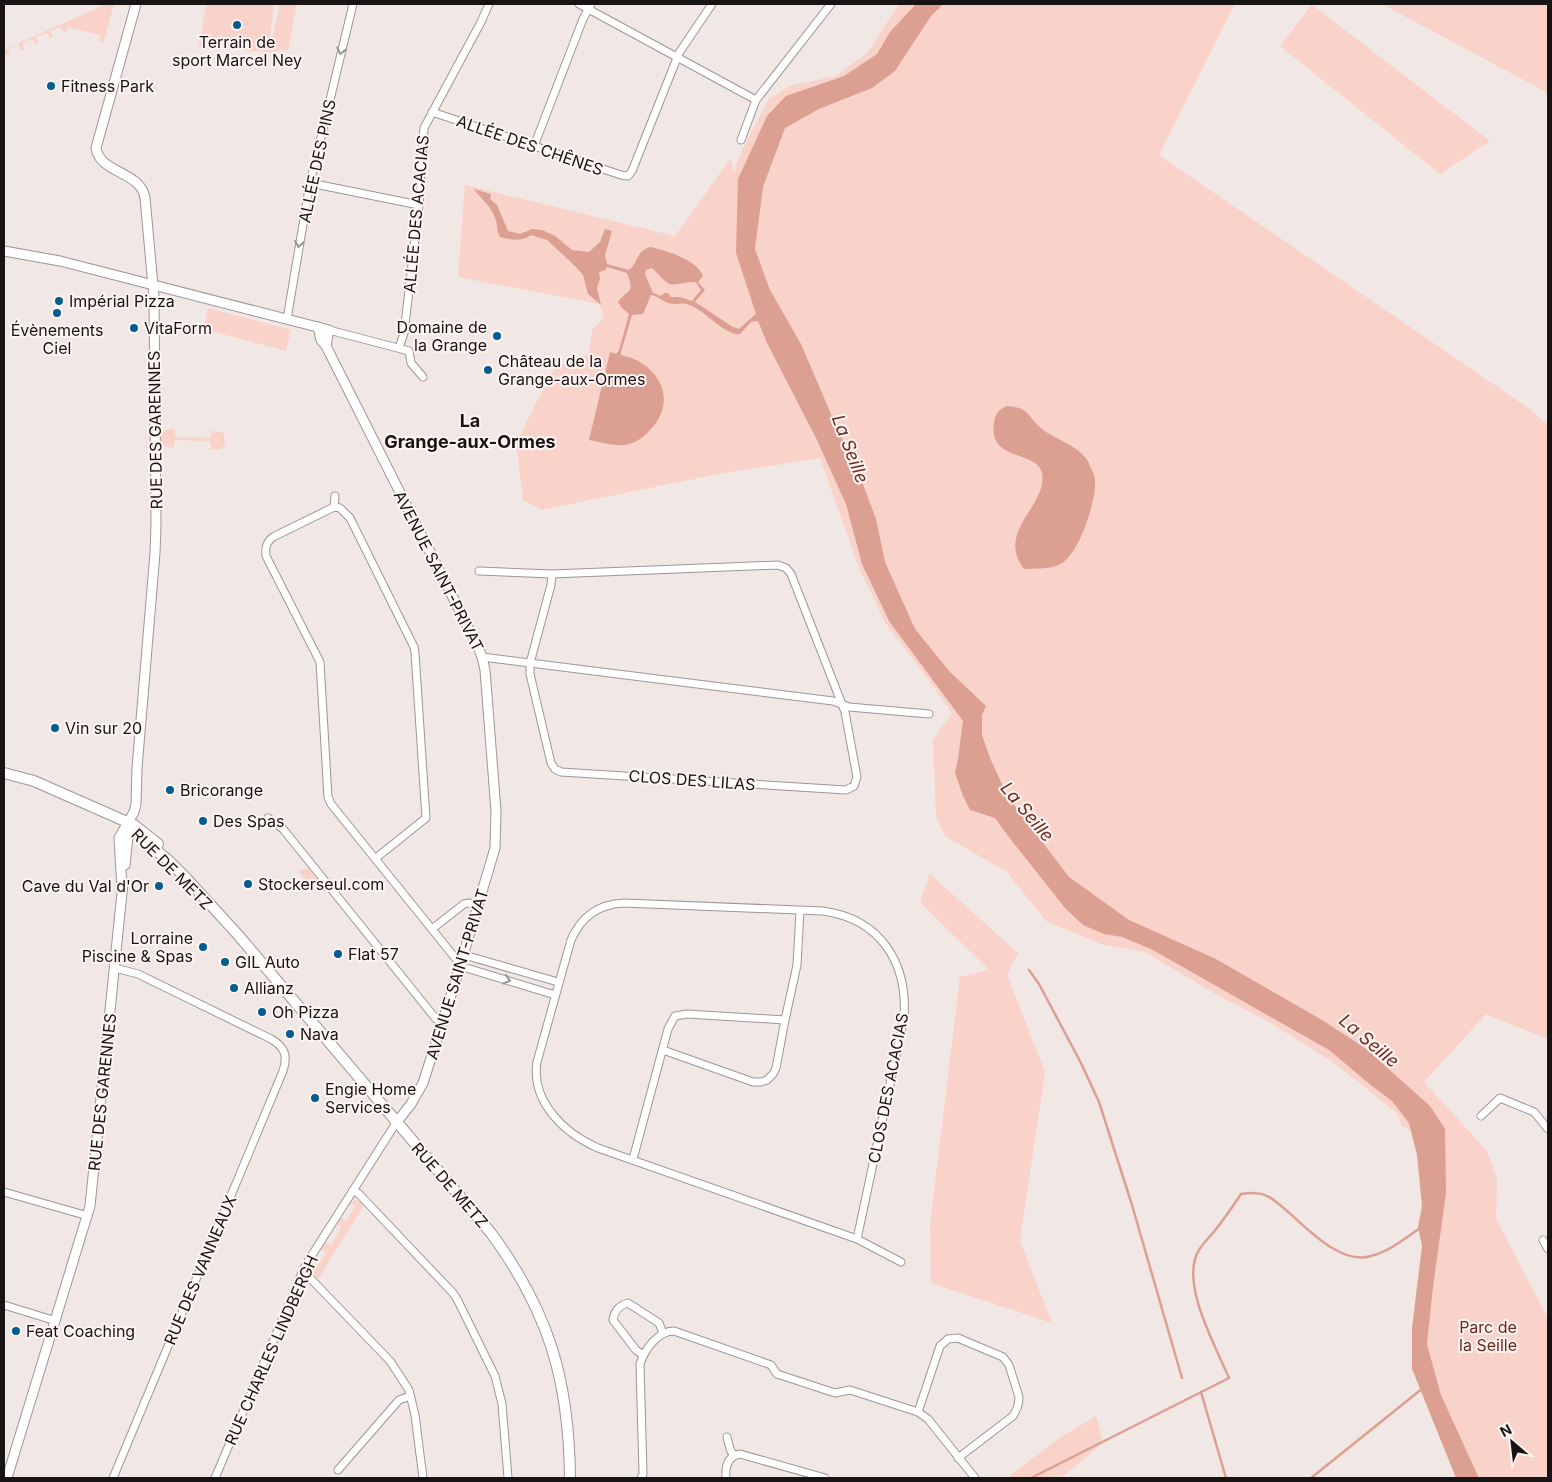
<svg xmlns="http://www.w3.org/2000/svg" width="1552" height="1482" font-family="Inter,sans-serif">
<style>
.green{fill:#f9d2c9}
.water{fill:#dca093;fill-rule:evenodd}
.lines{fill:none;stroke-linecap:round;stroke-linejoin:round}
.stream{stroke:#dca093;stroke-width:2.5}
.minor-casing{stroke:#9f9694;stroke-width:9}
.tertiary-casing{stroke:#9f9694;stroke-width:11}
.secondary-casing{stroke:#9f9694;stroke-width:12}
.minor{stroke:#fff;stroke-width:7}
.tertiary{stroke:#fff;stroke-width:9}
.secondary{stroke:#fff;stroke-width:10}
.oneway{stroke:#979595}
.poi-dot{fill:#025c8d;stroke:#fef4f2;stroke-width:2}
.labels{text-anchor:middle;stroke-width:4;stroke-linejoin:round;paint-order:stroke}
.poi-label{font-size:16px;fill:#171413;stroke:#fef4f2;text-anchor:start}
.street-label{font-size:16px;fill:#171413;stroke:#fef4f2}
.park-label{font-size:16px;fill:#6c2518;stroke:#fef4f2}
.neighbourhood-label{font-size:18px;font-weight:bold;fill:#171413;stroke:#fef4f2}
.water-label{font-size:18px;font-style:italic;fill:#722b1e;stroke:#fef4f2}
</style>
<rect width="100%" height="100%" fill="#f1e7e5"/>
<g class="green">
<path d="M106,4H114L103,43L99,42L100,35L68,27L66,33L64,32L61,27L50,31L53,37L50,38L47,33L36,37L38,43L35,44L32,39L22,43L24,49L21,50L18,44L8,49L10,54L7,55L4,50Z"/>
<path d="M206,4H274L268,52L199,47Z"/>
<path d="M280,4H297L288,50L269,52Z"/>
<path d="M899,4H1235L1159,155L1531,410L1548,425V1039L1486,1014L1424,1082L1487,1151L1497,1179L1496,1219L1548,1318V1478H1479L1441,1395L1427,1344L1445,1150L1402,1126L1397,1113L1333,1062L1269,1022L1219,996L1145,952L1103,945L1046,921L1007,872L945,836L936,817L933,740L952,713L923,672L886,624L859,568L820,458L719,474L541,510L523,500L516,443L554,368L589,354L592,330L604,318L600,304L458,277L465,185L675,236L730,159L734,172L742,150L768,100L789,86L836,76L867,53Z"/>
<path d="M1382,4H1548V93Z"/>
<path d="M1312,5L1490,141L1440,174L1280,46Z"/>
<path d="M208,308L291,330L286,351L203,329Z"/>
<path d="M168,429H175V437L211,438V431L222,432L224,435L225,445L220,449H211L210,441L175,440L174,448C166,447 161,446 160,437L162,432Z"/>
<path d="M308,868L326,890V892L302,890L303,877L298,871Z"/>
<path d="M930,874L1018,953L1007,975L1045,1072L1020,1241L1052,1323L931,1283L930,1224L960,977L989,970L920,902Z"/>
<path d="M355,1200L361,1202L364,1205L318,1279L311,1270V1266L316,1268L326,1253L321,1250L326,1242L331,1245L342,1227L337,1224L341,1218L346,1221L355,1206L350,1203Z"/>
<path d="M1096,1416L1103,1443L1061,1478H1007L1055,1441Z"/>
</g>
<g class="water">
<path d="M916,4H943L931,16L895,71L872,88L819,109L785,128L763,187L755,249L770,290L801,344L836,426L858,471L876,519L885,562L915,629L950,672L986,706L982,715V735L990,758L1008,797L1069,877L1129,920L1216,959L1322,1020L1365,1048L1430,1106L1445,1129L1446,1193L1433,1287L1427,1344L1441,1395L1479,1478H1456L1412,1369V1328L1422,1246L1418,1227L1422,1206L1417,1155L1409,1123L1392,1101L1372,1086L1329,1050L1151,949L1122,937L1104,934L1083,925L1065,908L1008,836L995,818L970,810L963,796L955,773L958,759L963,721L889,621L862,564L846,504L816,438L767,343L758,321L751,322L740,334C727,336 707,314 694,307C680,300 679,306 668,303C662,301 660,297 651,295L643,314L632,315L621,352V355C659,363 679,400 650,430C643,438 634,444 624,445C612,446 600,442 589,440L610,352L616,354L619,350L629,314L621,307L618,302C628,288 635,295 627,273L607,267L605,270L599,272L600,279L597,288L601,305L588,294L583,275L575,266L547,240L531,235C521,242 512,240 500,237C496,229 498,225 495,218C492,207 480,198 474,189L491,194L490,199L497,205L508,231L520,234L532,229L542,230L555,236L572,250L589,252L600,242L605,229L612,231L605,255L607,264L629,270C639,262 635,252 650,247C665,250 698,260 703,276L698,282L705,290L695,302L733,327L739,329L756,314L736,253L738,179L767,116L786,96L844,76L877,54L890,32ZM651,268L653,269C675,292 668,283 696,282L701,290L692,301L680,297H671L668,293H664L661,296L653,293L645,274L646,270Z"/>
<path d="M1007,406C1030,408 1026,415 1041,428C1055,440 1077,444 1088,461C1090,466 1094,474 1095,479C1097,499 1080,552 1062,563C1052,570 1035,568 1024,569C995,531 1048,506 1042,473C1037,450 988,462 994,423C995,414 999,409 1007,406Z"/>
</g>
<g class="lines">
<g class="stream">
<path d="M1029,970L1039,984L1081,1063L1099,1102L1132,1205L1182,1378"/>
<path d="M1201,1392L1226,1478"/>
<path d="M1031,1478L1229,1378C1216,1347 1179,1282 1199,1250C1204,1242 1211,1236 1216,1229C1225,1218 1233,1206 1241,1194C1250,1193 1259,1192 1267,1196C1272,1198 1276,1202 1280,1205C1303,1223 1338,1266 1371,1256C1390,1251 1404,1239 1420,1228"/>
<path d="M1311,1478L1423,1388"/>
</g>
<defs>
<g id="minor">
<path d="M579,4L756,100"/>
<path d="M432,112L621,175L628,176L632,171L679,53L712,4"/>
<path d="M741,140L756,100L831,4"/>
<path d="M534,146L583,19L591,4"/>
<path d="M310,183L419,205"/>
<path d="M287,319L310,183L353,4"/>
<path d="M329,330L409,351L411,363L423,377"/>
<path d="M399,348L404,333L419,205L424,128L481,22L489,4"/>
<path d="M334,507L335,496"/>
<path d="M479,571L552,574L778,565L786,568L791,574L845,712L857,777L854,786L846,790L561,772L555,769L551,763L530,674V663L551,585L552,574"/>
<path d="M482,657L833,701L849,707L929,714"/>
<path d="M268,818L283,829L436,1019L442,1022"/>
<path d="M376,858L426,818L415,653L414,647L350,518L340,508L334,507L273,537C266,542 265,548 266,556L320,662L328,797L331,804L456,959L462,961"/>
<path d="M432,929L464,904L469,903L478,905"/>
<path d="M464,955L558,982"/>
<path d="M460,966L555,995"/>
<path d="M663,1050L753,1082H761L767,1080L773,1074L776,1068L785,1020L797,965L800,911"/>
<path d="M1481,1116L1500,1098L1534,1112L1548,1129"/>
<path d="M633,1159L668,1029L675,1016L687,1014L785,1020"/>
<path d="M353,1190L359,1194L453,1293L457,1299L495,1376L502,1404L508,1478"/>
<path d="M4,1192L88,1216"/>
<path d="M857,1239L904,1018C908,962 880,919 823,911L624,903C599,904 581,917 571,940L537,1062C531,1102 564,1133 598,1148L857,1239L901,1262"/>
<path d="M1543,1240L1548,1249"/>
<path d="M302,1275L310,1278L390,1361L409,1390L415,1415L423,1478"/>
<path d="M4,1305L56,1321"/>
<path d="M643,1355L636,1350L613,1320C614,1311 620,1305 628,1303L659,1323L663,1333"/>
<path d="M918,1412L940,1346L948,1339L958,1338L1003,1357L1009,1365L1019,1397C1019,1405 1017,1409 1013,1416L958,1458"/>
<path d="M727,1437L730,1449L733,1455"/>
<path d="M338,1470L399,1400L410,1396"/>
<path d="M113,1478L283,1071C288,1056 285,1047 271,1039L138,974L115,968"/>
<path d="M215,1478L305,1266L396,1123"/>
<path d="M641,1478L643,1474L640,1364C645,1349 658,1331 674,1331L771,1365L777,1374L835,1393L850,1390L918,1412L928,1419L975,1478"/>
<path d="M726,1478C725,1466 728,1456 740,1454L825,1478"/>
</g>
<g id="tertiary">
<path d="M4,251L60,261L329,330L326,346"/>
<path d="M318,327L321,340L326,346L478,647L482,657L485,670L496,811L495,848L454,986L423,1083L411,1104L396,1123"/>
<path d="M125,865L128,837L127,823"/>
<path d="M122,889L119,838L134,812L136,804L137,768L155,553L156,525L154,297L145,198C141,171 100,174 96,148L136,4"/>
<path d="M7,1478L90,1206L123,883"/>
</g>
<g id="secondary">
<path d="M4,773L34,781L134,825L158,844"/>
<path d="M127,823L134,833L168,860L187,879L239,936L491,1233C549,1312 569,1380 570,1478"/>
</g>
</defs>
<use href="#minor" class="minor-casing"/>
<use href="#tertiary" class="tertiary-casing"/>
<use href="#secondary" class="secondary-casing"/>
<use href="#minor" class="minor"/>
<use href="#tertiary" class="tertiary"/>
<use href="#secondary" class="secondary"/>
</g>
<defs><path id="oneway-chevron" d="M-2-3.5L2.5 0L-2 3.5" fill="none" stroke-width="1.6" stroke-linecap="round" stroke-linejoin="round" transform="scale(1.25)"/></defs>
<g class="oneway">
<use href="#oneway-chevron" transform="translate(341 51) rotate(104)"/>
<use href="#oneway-chevron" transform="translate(299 244) rotate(100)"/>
<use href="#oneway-chevron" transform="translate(507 980) rotate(17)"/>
</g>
<g class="poi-dot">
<circle cx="237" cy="25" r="5"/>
<circle cx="51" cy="86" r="5"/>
<circle cx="59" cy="301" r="5"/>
<circle cx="57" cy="313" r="5"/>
<circle cx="134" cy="328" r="5"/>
<circle cx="497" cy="336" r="5"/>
<circle cx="488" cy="370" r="5"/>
<circle cx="55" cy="728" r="5"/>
<circle cx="170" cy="790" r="5"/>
<circle cx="203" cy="821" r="5"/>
<circle cx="248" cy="884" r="5"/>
<circle cx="159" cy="886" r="5"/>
<circle cx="203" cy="947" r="5"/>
<circle cx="338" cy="954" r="5"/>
<circle cx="225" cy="962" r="5"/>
<circle cx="234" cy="988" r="5"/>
<circle cx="262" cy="1012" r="5"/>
<circle cx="290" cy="1034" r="5"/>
<circle cx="315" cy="1098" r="5"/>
<circle cx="16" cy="1331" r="5"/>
</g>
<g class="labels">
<g class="poi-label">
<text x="237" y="48" text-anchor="middle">Terrain de<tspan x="237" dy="18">sport Marcel Ney</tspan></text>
<text x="61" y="92">Fitness Park</text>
<text x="69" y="307">Impérial Pizza</text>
<text x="487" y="333" text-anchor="end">Domaine de<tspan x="487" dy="18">la Grange</tspan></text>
<text x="144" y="334">VitaForm</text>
<text x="57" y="336" text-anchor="middle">Évènements<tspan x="57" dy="18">Ciel</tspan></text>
<text x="498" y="367">Château de la<tspan x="498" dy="18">Grange-aux-Ormes</tspan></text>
<text x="65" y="734">Vin sur 20</text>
<text x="180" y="796">Bricorange</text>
<text x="213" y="827">Des Spas</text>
<text x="258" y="890">Stockerseul.com</text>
<text x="149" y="892" text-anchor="end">Cave du Val d'Or</text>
<text x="193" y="944" text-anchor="end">Lorraine<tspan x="193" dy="18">Piscine &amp; Spas</tspan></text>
<text x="348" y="960">Flat 57</text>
<text x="235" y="968">GIL Auto</text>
<text x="244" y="994">Allianz</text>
<text x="272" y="1018">Oh Pizza</text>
<text x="300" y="1040">Nava</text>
<text x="325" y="1095">Engie Home<tspan x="325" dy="18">Services</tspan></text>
<text x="26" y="1337">Feat Coaching</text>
</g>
<g class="street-label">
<text transform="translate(530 145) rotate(19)" y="6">ALLÉE DES CHÊNES</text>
<text transform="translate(317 161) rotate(-78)" y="6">ALLÉE DES PINS</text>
<text transform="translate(416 214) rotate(-85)" y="6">ALLÉE DES ACACIAS</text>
<text transform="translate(155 430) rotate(-91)" y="6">RUE DES GARENNES</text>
<text transform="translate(439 571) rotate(63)" y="6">AVENUE SAINT-PRIVAT</text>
<text transform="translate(692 780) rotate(4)" y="6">CLOS DES LILAS</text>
<text transform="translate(172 869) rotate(45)" y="6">RUE DE METZ</text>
<text transform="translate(457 974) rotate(-73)" y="6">AVENUE SAINT-PRIVAT</text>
<text transform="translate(888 1088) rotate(-79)" y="6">CLOS DES ACACIAS</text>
<text transform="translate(102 1092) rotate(-84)" y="6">RUE DES GARENNES</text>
<text transform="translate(450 1185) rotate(49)" y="6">RUE DE METZ</text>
<text transform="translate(200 1270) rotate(-67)" y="6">RUE DES VANNEAUX</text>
<text transform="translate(271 1350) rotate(-66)" y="6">RUE CHARLES LINDBERGH</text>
</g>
<g class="park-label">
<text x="1488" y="1333">Parc de<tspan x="1488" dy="18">la Seille</tspan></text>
</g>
<g class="neighbourhood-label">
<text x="470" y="427">La<tspan x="470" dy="21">Grange-aux-Ormes</tspan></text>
</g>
<g class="water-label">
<text transform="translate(850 449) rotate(69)" y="6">La Seille</text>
<text transform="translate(1027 812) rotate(50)" y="6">La Seille</text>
<text transform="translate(1369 1041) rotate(40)" y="6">La Seille</text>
</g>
</g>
<rect width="1552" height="1482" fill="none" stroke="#171413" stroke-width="10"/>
<g transform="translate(1512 1442) rotate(332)" stroke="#fef4f2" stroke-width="4" paint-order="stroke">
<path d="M0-4L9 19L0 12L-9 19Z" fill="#171413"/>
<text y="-8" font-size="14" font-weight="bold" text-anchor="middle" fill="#171413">N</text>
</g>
</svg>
